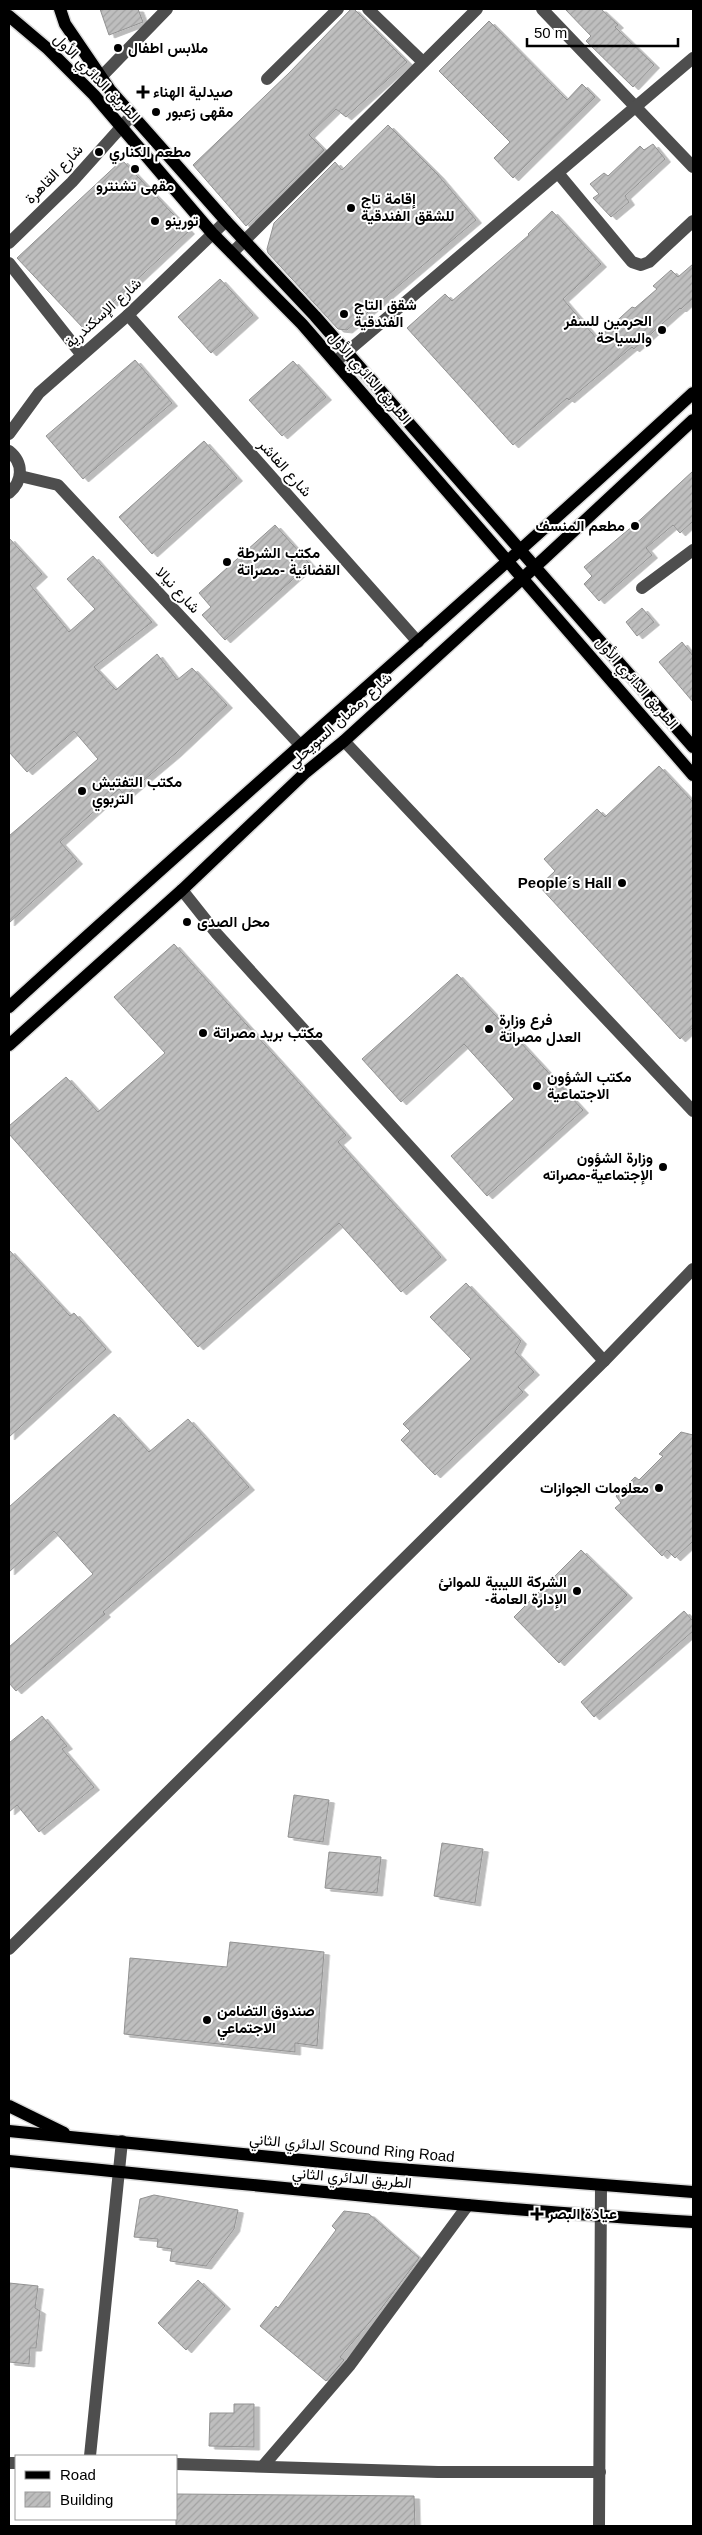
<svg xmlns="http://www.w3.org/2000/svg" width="702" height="2535" font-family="Arial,Vazirmatn,sans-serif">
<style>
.building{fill:url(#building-hatch);stroke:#929292;filter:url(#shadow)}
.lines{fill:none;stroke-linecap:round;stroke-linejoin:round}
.major-casing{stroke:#dbdbdb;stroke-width:15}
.minor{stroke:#4e4e4e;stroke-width:12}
.major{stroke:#000;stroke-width:12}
.poi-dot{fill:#000;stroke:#fff;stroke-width:2}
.labels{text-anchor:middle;stroke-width:4;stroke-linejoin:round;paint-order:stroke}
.poi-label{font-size:15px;font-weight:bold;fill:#000;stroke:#fff;text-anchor:start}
.street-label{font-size:15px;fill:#000;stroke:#fff}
</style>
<defs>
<pattern id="building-hatch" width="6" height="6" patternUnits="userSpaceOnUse" patternTransform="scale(1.25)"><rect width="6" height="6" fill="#bebebe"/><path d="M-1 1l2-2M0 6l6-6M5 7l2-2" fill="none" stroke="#a2a2a2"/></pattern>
<filter id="shadow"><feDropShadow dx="5.5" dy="3" stdDeviation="0" flood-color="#0004"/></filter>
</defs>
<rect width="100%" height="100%" fill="#fff"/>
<g class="building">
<path d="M100,9H138L143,22L109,35Z"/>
<path d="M351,9H354L407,62L346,117L336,109L309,135L324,150L246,226L193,165L289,73Z"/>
<path d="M565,9H601L618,25L615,27L654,65L633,87L586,41L591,36Z"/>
<path d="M489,21L567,100L582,84L595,97L513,178L494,158L510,142L439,71Z"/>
<path d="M388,125L438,175L476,220L347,330L338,329L268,253L267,249L274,223L335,162L342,170Z"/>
<path d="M653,144L665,159L625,196L629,202L611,217L593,198L599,194L590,184L604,173L608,176L640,146L644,150Z"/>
<path d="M122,160L189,231L84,329L17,258Z"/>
<path d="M552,211L601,264L563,299L597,339L632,307L635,308L657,289L653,286L671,270L678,277L693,264V298L681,309L680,308L634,349L632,347L569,400L567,398L513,445L407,328L445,294L452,301L529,235L528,234Z"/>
<path d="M220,279L253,315L211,353L178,317Z"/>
<path d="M135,360L172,403L83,479L46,436Z"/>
<path d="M293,361L326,397L282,436L249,400Z"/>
<path d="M204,441L237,478L152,554L119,517Z"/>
<path d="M693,471V521L680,533L673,525L646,548L652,555L599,601L584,584L592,576L584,567L641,519Z"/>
<path d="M275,525L310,564L225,640L202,615L211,607L199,593Z"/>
<path d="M9,538L42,574L30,585L69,632L95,609L67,579L93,556L152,622L94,667L116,690L157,654L177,680L192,668L227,705L176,753L125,796L119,789L60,842L77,861L9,923V836L98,759L74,731L27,772L9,752Z"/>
<path d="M642,608L654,622L637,636L626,622Z"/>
<path d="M682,642L693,656V702L659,662Z"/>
<path d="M659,766L693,802V1027L680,1039L539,886L555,871L544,859L597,809L605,817Z"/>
<path d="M174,944L346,1135L338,1142L441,1257L401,1292L339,1223L198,1347L9,1134V1126L66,1077L98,1112L165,1053L114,997Z"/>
<path d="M457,974L583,1110L487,1196L451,1156L514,1099L464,1044L401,1102L362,1059Z"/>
<path d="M9,1250L70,1316L74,1313L106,1349L9,1437Z"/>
<path d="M466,1283L521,1341L515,1352L534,1372L518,1387L523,1392L435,1475L401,1440L410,1431L403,1424L471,1359L430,1317Z"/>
<path d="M114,1414L149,1452L188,1419L249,1487L103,1612L105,1614L16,1691L9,1683V1647L93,1574L54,1531L9,1572V1507Z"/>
<path d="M681,1432L693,1435V1541L675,1558L667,1550L662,1556L615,1508L621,1503L616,1496L635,1477L639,1480L663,1456L659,1454Z"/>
<path d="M581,1550L627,1595L559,1663L514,1617Z"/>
<path d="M684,1611L693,1621V1631L594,1717L581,1702Z"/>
<path d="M42,1716L67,1746L62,1749L94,1787L39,1832L17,1805L9,1812V1743Z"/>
<path d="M294,1795L329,1800L323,1842L288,1837Z"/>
<path d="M442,1843L483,1849L475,1903L434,1896Z"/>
<path d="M329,1852L381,1857L377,1893L325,1888Z"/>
<path d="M230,1942L324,1952L317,2046L295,2043V2052L124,2034L130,1958L227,1967Z"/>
<path d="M154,2195L238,2210L234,2229L206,2266L170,2261L172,2249L157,2247L158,2239L134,2237L140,2199Z"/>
<path d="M344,2211L369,2214L419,2258L380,2310L340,2357L344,2360L326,2381L260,2326L276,2306L278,2308L336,2230L332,2226Z"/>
<path d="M198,2280L225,2306L186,2350L158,2323Z"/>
<path d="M9,2283L38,2286L35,2308L40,2311L36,2348H30L29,2364L9,2362Z"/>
<path d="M234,2404H254V2447L209,2446L210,2413H234Z"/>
<path d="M176,2494L414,2496L415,2526H176Z"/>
</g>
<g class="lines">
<defs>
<g id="major">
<path d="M60,9L65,24L110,90L226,221L315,316L693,747"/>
<path d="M9,16L48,49L94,95L212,233L302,324L693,775"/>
<path d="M9,1007C235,800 468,601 693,393"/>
<path d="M9,1045L182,890L306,772L344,741L536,566L693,420"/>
<path d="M9,2106L64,2133"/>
<path d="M9,2131L374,2167L693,2192"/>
<path d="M9,2161C237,2183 465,2208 693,2222"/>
</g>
</defs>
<use href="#major" class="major-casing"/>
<g class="minor">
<path d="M368,9L423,62"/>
<path d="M542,9L693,167"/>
<path d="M100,78L167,9"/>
<path d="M267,79L338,9"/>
<path d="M558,173L632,262L641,265L649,262L693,221"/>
<path d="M9,243L72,182L132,115"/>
<path d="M232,253L477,9"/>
<path d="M9,263L81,354"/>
<path d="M128,315L418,642"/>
<path d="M335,362L693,58"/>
<path d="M9,434L39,393L128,315L226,221"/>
<path d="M9,451C24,463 23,481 9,493"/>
<path d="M20,476L58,485L301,746"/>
<path d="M642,588L693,550"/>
<path d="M344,741L693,1111"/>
<path d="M182,890L217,934L604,1361"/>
<path d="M9,1949L604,1361L693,1269"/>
<path d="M90,2456L122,2141"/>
<path d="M9,2463H16"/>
<path d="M176,2464L438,2472H600"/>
<path d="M263,2466L350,2365L468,2205"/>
<path d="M599,2526L601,2185"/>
</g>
<use href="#major" class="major"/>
</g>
<g class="poi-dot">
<circle cx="118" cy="48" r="5"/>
<path d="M140.5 84.5h5v5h5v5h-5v5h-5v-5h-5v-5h5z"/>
<circle cx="156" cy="112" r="5"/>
<circle cx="99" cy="152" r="5"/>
<circle cx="135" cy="169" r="5"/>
<circle cx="351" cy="208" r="5"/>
<circle cx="155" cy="221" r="5"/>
<circle cx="344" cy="314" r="5"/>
<circle cx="662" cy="330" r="5"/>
<circle cx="635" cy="526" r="5"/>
<circle cx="227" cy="562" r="5"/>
<circle cx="82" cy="791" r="5"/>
<circle cx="622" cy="883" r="5"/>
<circle cx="187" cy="922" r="5"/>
<circle cx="489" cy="1029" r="5"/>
<circle cx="203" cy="1033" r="5"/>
<circle cx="537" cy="1086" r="5"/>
<circle cx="663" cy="1167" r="5"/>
<circle cx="659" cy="1488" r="5"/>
<circle cx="577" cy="1591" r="5"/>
<circle cx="207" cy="2020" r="5"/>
<path d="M534.5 2206.5h5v5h5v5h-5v5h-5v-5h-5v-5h5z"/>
</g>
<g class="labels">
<g class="poi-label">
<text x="128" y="53">ملابس اطفال</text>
<text x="153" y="97">صيدلية الهناء</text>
<text x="166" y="117">مقهى زعبور</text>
<text x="109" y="157">مطعم الكناري</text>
<text x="135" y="191" text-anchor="middle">مقهى تشنترو</text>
<text x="361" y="204">إقامة تاج<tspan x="361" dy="17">للشقق الفندقية</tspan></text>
<text x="165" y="226">تورينو</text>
<text x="354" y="310">شقق التاج<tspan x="354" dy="17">الفندقية</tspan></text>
<text x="652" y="326" text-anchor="end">الحرمين للسفر<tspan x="652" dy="17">والسياحة</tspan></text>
<text x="625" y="531" text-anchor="end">مطعم المنسف</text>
<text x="237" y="558">مكتب الشرطة<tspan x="237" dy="17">القضائية -مصراتة</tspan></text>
<text x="92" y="787">مكتب التفتيش<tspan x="92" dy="17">التربوي</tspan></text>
<text x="612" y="888" text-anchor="end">People´s Hall</text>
<text x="197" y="927">محل الصدى</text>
<text x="499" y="1025">فرع وزارة<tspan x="499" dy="17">العدل مصراتة</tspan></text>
<text x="213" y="1038">مكتب بريد مصراتة</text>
<text x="547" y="1082">مكتب الشؤون<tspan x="547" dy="17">الاجتماعية</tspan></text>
<text x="653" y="1163" text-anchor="end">وزارة الشؤون<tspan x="653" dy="17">الإجتماعية-مصراته</tspan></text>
<text x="649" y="1493" text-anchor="end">معلومات الجوازات</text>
<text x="567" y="1587" text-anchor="end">الشركة الليبية للموانئ<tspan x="567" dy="17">-الإدارة العامة</tspan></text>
<text x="217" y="2016">صندوق التضامن<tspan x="217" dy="17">الاجتماعي</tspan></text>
<text x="548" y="2219">عيادة البصر</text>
</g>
<g class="street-label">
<text transform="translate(97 78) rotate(46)" y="5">الطريق الدائري الأول</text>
<text transform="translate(54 174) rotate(-46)" y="5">شارع القاهرة</text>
<text transform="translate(103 313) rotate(-42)" y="5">شارع الإسكندرية</text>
<text transform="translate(370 378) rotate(49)" y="5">الطريق الدائري الأول</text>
<text transform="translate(285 468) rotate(48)" y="5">شارع الفاشر</text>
<text transform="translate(178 590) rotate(47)" y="5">شارع نيالا</text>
<text transform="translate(637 683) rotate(49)" y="5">الطريق الدائري الأول</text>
<text transform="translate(340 720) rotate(-42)" y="5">شارع رمضان السويحلي</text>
<text transform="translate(352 2148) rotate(5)" y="5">الدائري الثاني Scound Ring Road</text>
<text transform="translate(352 2178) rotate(5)" y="5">الطريق الدائري الثاني</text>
</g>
</g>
<rect width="702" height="2535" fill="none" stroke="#000000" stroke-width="20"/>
<rect x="15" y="2455" width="162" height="65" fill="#ffffff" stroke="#999999"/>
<rect x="25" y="2471" width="25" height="8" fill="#000000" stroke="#999999"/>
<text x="60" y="2480" font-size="15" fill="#000000">Road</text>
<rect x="25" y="2492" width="25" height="15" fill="url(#building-hatch)" stroke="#999999"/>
<text x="60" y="2505" font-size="15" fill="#000000">Building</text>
<path d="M527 38v8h151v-8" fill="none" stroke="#000000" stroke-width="2.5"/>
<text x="534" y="38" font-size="15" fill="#000000" stroke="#ffffff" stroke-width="4" paint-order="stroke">50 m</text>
</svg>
